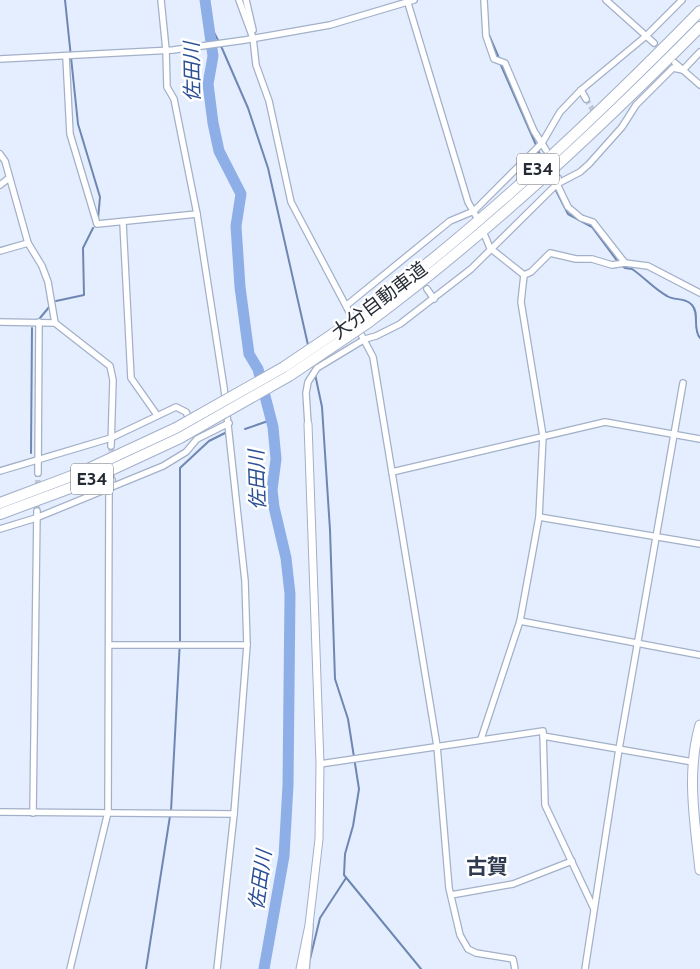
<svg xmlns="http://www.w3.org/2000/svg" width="700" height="969" font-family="Cabin,'Noto Sans JP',sans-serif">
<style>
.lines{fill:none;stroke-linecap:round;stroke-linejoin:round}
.stream{stroke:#6e87b2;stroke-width:2}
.river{stroke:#8eaee8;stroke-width:11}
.minor-tunnel{stroke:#bfc7d6;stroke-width:5.5;stroke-dasharray:5.5 3;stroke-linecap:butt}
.minor-casing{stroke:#a2b0c9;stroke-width:8}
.tertiary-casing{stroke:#a2b0c9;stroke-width:9}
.primary-casing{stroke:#a2b0c9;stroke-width:11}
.motorway-casing{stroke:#a2b0c9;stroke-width:12}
.minor{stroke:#fff;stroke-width:5.5}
.tertiary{stroke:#fff;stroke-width:7}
.primary{stroke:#fff;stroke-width:9}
.motorway{stroke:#fff;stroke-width:10}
.motorway-bridge-casing{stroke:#a2b0c9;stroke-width:12;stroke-linecap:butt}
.motorway-bridge{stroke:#fff;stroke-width:10}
.labels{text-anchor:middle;stroke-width:5;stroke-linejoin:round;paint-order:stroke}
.shield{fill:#fff;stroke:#666b71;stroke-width:1}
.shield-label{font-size:18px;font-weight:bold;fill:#252b34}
.street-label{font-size:19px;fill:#252b34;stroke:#fff}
.water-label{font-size:20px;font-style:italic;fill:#2c5095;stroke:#fff}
.quarter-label{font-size:21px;font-weight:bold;fill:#2f3b4f;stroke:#fff}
</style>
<rect width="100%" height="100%" fill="#e5eefe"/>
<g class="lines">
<g class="stream">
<path d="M65,0L78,124L100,197L98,219"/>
<path d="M487,10V0"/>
<path d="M209,23L219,42"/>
<path d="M489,35L499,58"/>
<path d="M221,46L248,108L268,168L308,345"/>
<path d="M500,63L536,145"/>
<path d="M538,150L541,157"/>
<path d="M549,177L568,214L592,227L618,262"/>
<path d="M621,265L625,268L632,269C644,277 654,289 667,296C675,301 685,297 692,305C700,314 692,328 700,338"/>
<path d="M56,301L84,295L83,248L93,228"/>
<path d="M40,318L50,306"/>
<path d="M315,374L322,407L330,530L335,679L348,719L359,789L353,826L345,854L344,875L421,969"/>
<path d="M245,429L271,420"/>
<path d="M31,453L32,328"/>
<path d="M171,811L180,640V468L209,441L225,433"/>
<path d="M310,959L320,918L346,878"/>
<path d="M146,969L170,816"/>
</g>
<path class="river" d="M205,0L213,56L208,84L213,123L219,151L241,194L236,226L240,287L249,354L258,369L273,427L276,459L272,490L274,507L286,558L290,594L288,785L284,856L264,969"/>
<g class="minor-tunnel">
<path d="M586,99L596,115"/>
<path d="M409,265L417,276"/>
<path d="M111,446L112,480"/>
<path d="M37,511L38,473"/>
</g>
<defs>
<g id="minor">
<path d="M161,0L166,50L167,87L174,99L197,214L224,388L245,581L247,645L234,814L217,969"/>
<path d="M239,0L253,38L256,65L269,101L291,202L373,357L437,746L449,888L460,935L468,949L476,953L513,959L515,969"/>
<path d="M246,0L253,30"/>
<path d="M407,0L468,202L476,216"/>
<path d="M484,0L486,36L494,59L505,63L534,131L546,150"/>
<path d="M606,0L654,43"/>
<path d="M66,57L70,134L97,224L197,214"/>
<path d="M0,59L173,50L245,40L330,25L414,0"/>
<path d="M675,63L700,85"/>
<path d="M683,70L700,52"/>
<path d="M581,90L586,99"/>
<path d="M0,154L5,161L28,243L42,266L48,282L55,323"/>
<path d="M558,178L557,184L568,207L581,218L593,222L625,263"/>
<path d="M0,185L9,178"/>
<path d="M123,223L131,378L157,415"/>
<path d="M485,236L490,248L524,275"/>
<path d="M0,251L28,243"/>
<path d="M524,275L531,272L550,253L576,259H592L612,265L625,263L648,266L700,293"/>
<path d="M427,289L434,299"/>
<path d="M347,305L450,221L474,211L542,143L560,112L581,90L646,36L682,0"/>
<path d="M0,322L55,323L110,366L113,380L111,446"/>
<path d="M308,424L306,393L308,382L317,368L365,339L376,336L400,324L471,269L557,184L580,172L589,164L622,127L636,105L673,68L683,70"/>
<path d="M0,471L111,438L176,407L186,412L195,432"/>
<path d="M392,472L605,422L700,439"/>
<path d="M38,473L39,322"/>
<path d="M539,517L700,544"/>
<path d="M0,529L36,518L163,466L186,452L197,439L229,423"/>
<path d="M520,621L700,655"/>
<path d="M109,645H247"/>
<path d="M543,736L693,762"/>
<path d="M481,739L520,621L539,517L543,436L521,302L524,275"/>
<path d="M320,764L543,731L545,805L594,909"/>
<path d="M0,812L234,814"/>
<path d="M33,813L37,511"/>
<path d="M451,895L513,884L572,861"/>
<path d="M70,969L108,812L109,490L112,480"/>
<path d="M306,969L310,927"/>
<path d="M585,969L619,749L683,383"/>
</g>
<path id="tertiary" d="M300,969L309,925L319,839L320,764L308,424"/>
<path id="primary" d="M700,725C686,772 695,823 700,870"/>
<g id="motorway">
<path d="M364,313C485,222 594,119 700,11"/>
<path d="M369,322C488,233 596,132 700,27"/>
<path d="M0,503L77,474L176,428"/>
<path d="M0,514L81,484L180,438"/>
</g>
</defs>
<use href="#minor" class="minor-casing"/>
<use href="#tertiary" class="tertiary-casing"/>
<use href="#primary" class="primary-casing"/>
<use href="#motorway" class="motorway-casing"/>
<use href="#minor" class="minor"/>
<use href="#tertiary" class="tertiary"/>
<use href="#primary" class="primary"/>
<use href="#motorway" class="motorway"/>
<defs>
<g id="motorway-bridge">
<path d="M176,428L284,367L364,313"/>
<path d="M180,438L289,376L369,322"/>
</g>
</defs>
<use href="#motorway-bridge" class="motorway-bridge-casing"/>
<use href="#motorway-bridge" class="motorway-bridge"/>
</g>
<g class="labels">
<g class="shield">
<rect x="517" y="153.5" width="42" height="31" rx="4"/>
<rect x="71" y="463.5" width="42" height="31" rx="4"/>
</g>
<g class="shield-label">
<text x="538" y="175">E34</text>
<text x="92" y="485">E34</text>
</g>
<g class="street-label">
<text transform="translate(379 300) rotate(-37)" y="7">大分自動車道</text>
</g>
<g class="water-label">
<text transform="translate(192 72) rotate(-91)" y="7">佐田川</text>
<text transform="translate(257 480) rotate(-92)" y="7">佐田川</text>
<text transform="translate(260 880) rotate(-82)" y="7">佐田川</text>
</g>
<g class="quarter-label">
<text x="487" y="874">古賀</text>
</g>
</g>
</svg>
